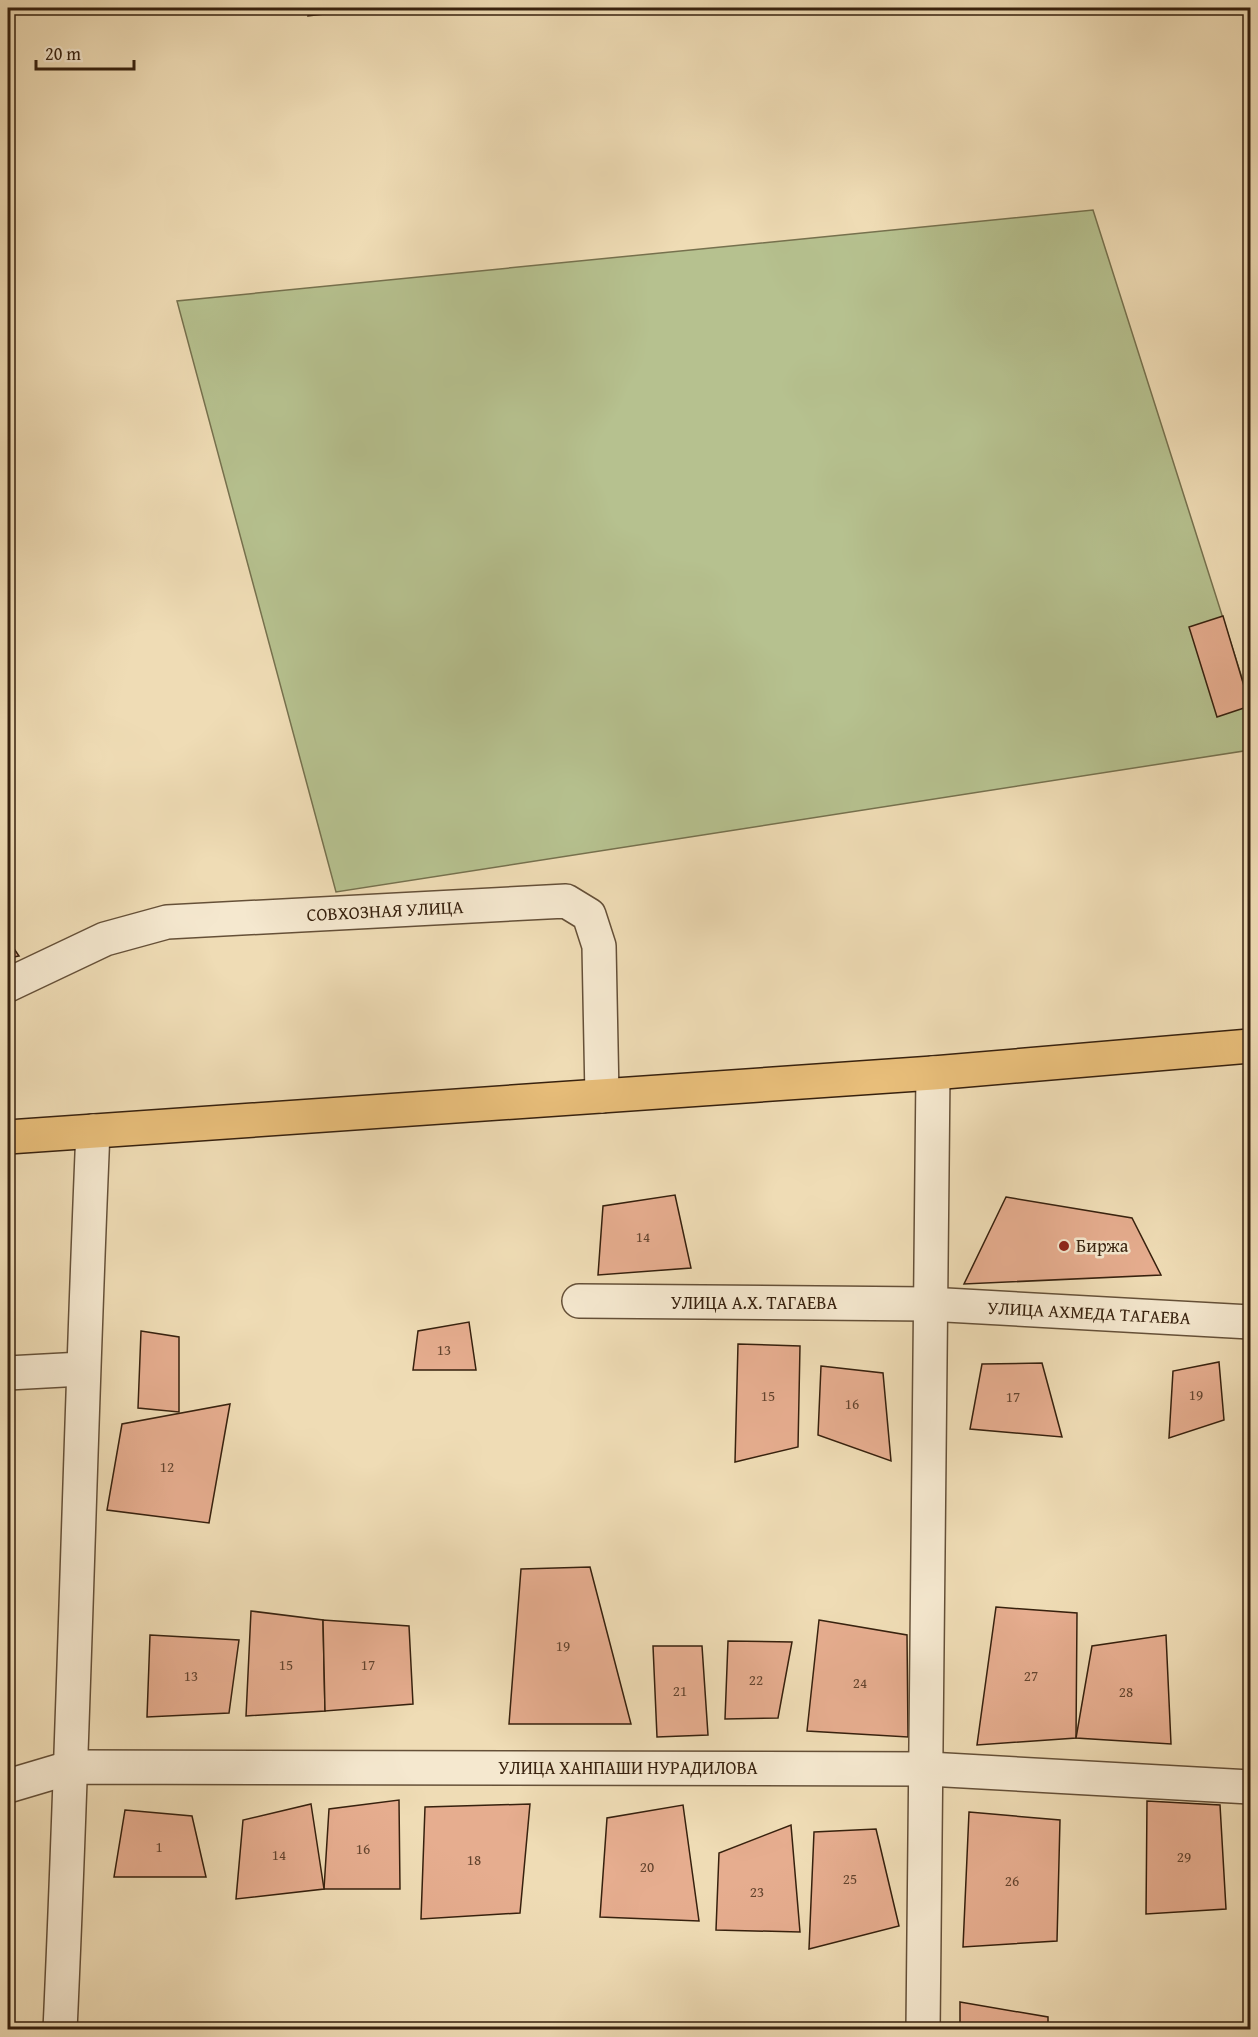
<svg xmlns="http://www.w3.org/2000/svg" width="1258" height="2037" font-family="'Gentium Book Plus',serif">
<style>
.green{fill:#b6c18f;stroke:#76714e;stroke-width:1.5}
.building{fill:#e6ad8f;stroke:#37210e;stroke-width:1.5}
.lines{fill:none;stroke-linecap:round;stroke-linejoin:round}
.minor-casing{stroke:#655038;stroke-width:36}
.major-casing{stroke:#37210e;stroke-width:36}
.minor{stroke:#f5e8cf;stroke-width:33}
.major{stroke:#e8be7a;stroke-width:33}
.poi-dot{fill:#8f2418;stroke:#f5e8cf;stroke-width:2}
.labels{text-anchor:middle;stroke-width:5;stroke-linejoin:round;paint-order:stroke}
.number-label{font-size:15px;fill:#63442e}
.street-label{font-size:18px;fill:#37210e;stroke:#f5e8cf}
.poi-label{font-size:18px;fill:#37210e;stroke:#f5e8cf;text-anchor:start}
</style>
<rect width="100%" height="100%" fill="#efdcb5"/>
<filter id="stains"><feTurbulence type="fractalNoise" baseFrequency=".00333" numOctaves="4"/><feColorMatrix values="0 0 0 0 .2 0 0 0 0 .09 0 0 0 0 .02 0 0 0 .5 -.17"/></filter>
<radialGradient id="worn" r=".72"><stop offset=".6" stop-color="#630" stop-opacity="0"/><stop offset="1" stop-color="#630" stop-opacity=".3"/></radialGradient>
<path class="green" d="M1093,210L1250,703V750L336,892L177,301Z"/>
<g class="building">
<path d="M309,8H377L308,16Z"/>
<path d="M1223,616L1250,706L1217,717L1189,627Z"/>
<path d="M8,940L19,956L8,958Z"/>
<path d="M675,1195L691,1268L598,1275L603,1206Z"/>
<path d="M1006,1197L1132,1218L1161,1275L964,1284Z"/>
<path d="M469,1322L476,1370H413L418,1331Z"/>
<path d="M141,1331L179,1337V1412L138,1408Z"/>
<path d="M738,1344L800,1346L798,1447L735,1462Z"/>
<path d="M1219,1362L1224,1420L1169,1438L1173,1371Z"/>
<path d="M1042,1363L1062,1437L970,1429L982,1364Z"/>
<path d="M821,1366L883,1373L891,1461L818,1435Z"/>
<path d="M230,1404L209,1523L107,1510L122,1424Z"/>
<path d="M590,1567L631,1724H509L521,1569Z"/>
<path d="M996,1607L1077,1613L1076,1738L977,1745Z"/>
<path d="M251,1611L323,1620L325,1711L246,1716Z"/>
<path d="M323,1620L409,1626L413,1704L325,1711Z"/>
<path d="M819,1620L907,1635L908,1737L807,1731Z"/>
<path d="M150,1635L239,1640L229,1713L147,1717Z"/>
<path d="M1166,1635L1171,1744L1076,1738L1092,1646Z"/>
<path d="M728,1641L792,1642L778,1718L725,1719Z"/>
<path d="M653,1646H702L708,1735L657,1737Z"/>
<path d="M399,1800L400,1889H324L329,1809Z"/>
<path d="M1147,1801L1220,1805L1226,1909L1146,1914Z"/>
<path d="M311,1804L324,1889L236,1899L243,1820Z"/>
<path d="M530,1804L520,1913L421,1919L425,1807Z"/>
<path d="M683,1805L699,1921L600,1917L607,1818Z"/>
<path d="M125,1810L192,1816L206,1877H114Z"/>
<path d="M969,1812L1060,1820L1057,1941L963,1947Z"/>
<path d="M791,1825L800,1932L716,1930L719,1853Z"/>
<path d="M876,1829L899,1926L809,1949L814,1832Z"/>
<path d="M960,2002L1048,2017V2030H960Z"/>
</g>
<g class="lines">
<defs>
<g id="minor">
<path d="M8,985L105,939L167,922L566,901L589,915L599,946L602,1096"/>
<path d="M579,1301L928,1304L1250,1322"/>
<path d="M8,1373L82,1369"/>
<path d="M8,1786L72,1767L928,1769L1250,1787"/>
<path d="M60,2030C74,1730 80,1430 93,1131"/>
<path d="M923,2030C929,1711 927,1392 933,1073"/>
</g>
<path id="major" d="M8,1137L933,1073L1250,1046"/>
</defs>
<use href="#minor" class="minor-casing"/>
<use href="#major" class="major-casing"/>
<use href="#minor" class="minor"/>
<use href="#major" class="major"/>
</g>
<circle class="poi-dot" cx="1064" cy="1246" r="6"/>
<g class="labels">
<g class="number-label">
<text x="643" y="1242">14</text>
<text x="444" y="1355">13</text>
<text x="1196" y="1400">19</text>
<text x="768" y="1401">15</text>
<text x="1013" y="1402">17</text>
<text x="852" y="1409">16</text>
<text x="167" y="1472">12</text>
<text x="563" y="1651">19</text>
<text x="286" y="1670">15</text>
<text x="368" y="1670">17</text>
<text x="191" y="1681">13</text>
<text x="1031" y="1681">27</text>
<text x="756" y="1685">22</text>
<text x="860" y="1688">24</text>
<text x="680" y="1696">21</text>
<text x="1126" y="1697">28</text>
<text x="159" y="1852">1</text>
<text x="363" y="1854">16</text>
<text x="279" y="1860">14</text>
<text x="1184" y="1862">29</text>
<text x="474" y="1865">18</text>
<text x="647" y="1872">20</text>
<text x="850" y="1884">25</text>
<text x="1012" y="1886">26</text>
<text x="757" y="1897">23</text>
</g>
<g class="street-label">
<text transform="translate(385 911) rotate(-3)" y="6">СОВХОЗНАЯ УЛИЦА</text>
<text x="754" y="1309">УЛИЦА А.Х. ТАГАЕВА</text>
<text transform="translate(1089 1313) rotate(3)" y="6">УЛИЦА АХМЕДА ТАГАЕВА</text>
<text x="628" y="1774">УЛИЦА ХАНПАШИ НУРАДИЛОВА</text>
</g>
<g class="poi-label">
<text x="1076" y="1252">Биржа</text>
</g>
</g>
<rect width="1258" height="2037" fill="none" stroke="#efdcb5" stroke-width="30"/>
<rect x="9" y="9" width="1240" height="2019" fill="none" stroke="#37210e" stroke-width="3"/>
<rect x="15" y="15" width="1228" height="2007" fill="none" stroke="#37210e" stroke-width="1.5"/>
<path d="M36 60v9h98v-9" fill="none" stroke="#37210e" stroke-width="3"/>
<text x="45" y="60" font-size="18" fill="#37210e" stroke="#f5e8cf" stroke-width="4.5" paint-order="stroke">20 m</text>
<rect width="100%" height="100%" filter="url(#stains)"/>
<rect width="100%" height="100%" fill="url(#worn)"/>
</svg>
